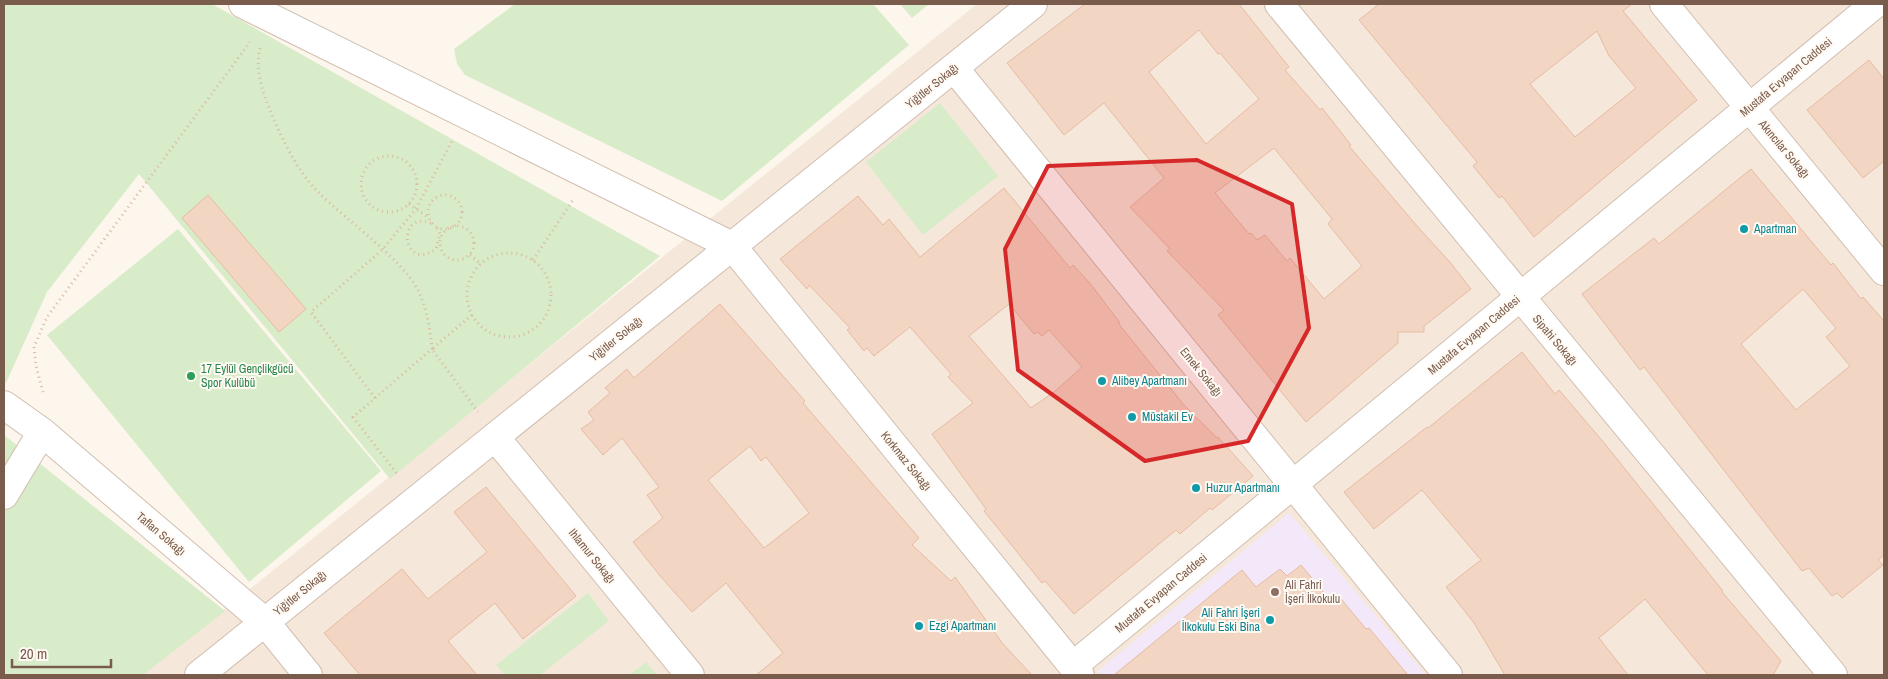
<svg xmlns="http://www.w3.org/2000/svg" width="1888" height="679" font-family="'Archivo Narrow',sans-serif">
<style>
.residential{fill:#f5e8da}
.education{fill:#f3e8fa}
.green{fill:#d8ecc9}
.building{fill:#f3d5c3;stroke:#e6bba3;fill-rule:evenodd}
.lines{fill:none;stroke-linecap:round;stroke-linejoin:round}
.minor-casing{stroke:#d1beb0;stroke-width:30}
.path{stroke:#d9b8a5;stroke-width:3;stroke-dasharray:1 4;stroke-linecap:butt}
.minor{stroke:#fff;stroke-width:28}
.marked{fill:#d62828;fill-opacity:0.2;stroke:#d62828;stroke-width:4;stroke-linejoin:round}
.culture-dot{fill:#0f9aa8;stroke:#fffaf3;stroke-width:2}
.leisure-dot{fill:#2e9e5b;stroke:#fffaf3;stroke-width:2}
.education-dot{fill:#8d6e63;stroke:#fffaf3;stroke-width:2}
.labels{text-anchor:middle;stroke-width:4;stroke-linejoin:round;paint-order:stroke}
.street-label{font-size:12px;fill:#7a5c4d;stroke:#fffaf3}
.culture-label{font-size:12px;fill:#0d838f;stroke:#fffaf3;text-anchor:start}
.leisure-label{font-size:12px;fill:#27864d;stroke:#fffaf3;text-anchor:start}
.education-label{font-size:12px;fill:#785e54;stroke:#fffaf3;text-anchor:start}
</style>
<rect width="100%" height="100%" fill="#fdf6ec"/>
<path class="residential" d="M977,4H1884V675H143Z"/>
<path class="education" d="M1289,513L1426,675H1101L1098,671Z"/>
<g class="green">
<path d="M4,4H212L660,256L390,479L139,174L47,292L6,383L4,381Z"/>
<path d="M515,4H873L909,45L722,201L465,75L457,64L454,49Z"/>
<path d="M900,4H929L912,18Z"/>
<path d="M940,103L998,176L923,235L866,162Z"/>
<path d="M178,229L381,471L249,582L47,335Z"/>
<path d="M4,435L225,611L143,675H4Z"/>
<path d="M588,593L609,621L540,675H505L496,665Z"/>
<path d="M646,662L657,675H629Z"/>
</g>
<g class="building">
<path d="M1085,4H1239L1289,67L1285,70L1320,110L1322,108L1351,145L1349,146L1417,226L1449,261L1471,289L1424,326V332H1398V343L1306,422L1218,315L1224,310L1167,251L1170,249L1130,207L1164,178L1104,103L1064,135L1007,63ZM1199,30L1218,54L1220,53L1259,99L1206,144L1149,72ZM1274,148L1332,219L1328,224L1362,266L1324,299L1290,258L1287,261L1265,235L1257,240L1251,233L1249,234L1215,193Z"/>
<path d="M1379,4H1632L1623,11L1697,100L1534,237L1502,196L1499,198L1473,166L1477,162L1359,20ZM1597,31L1609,56L1636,88L1575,137L1530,84Z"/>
<path d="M1869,60L1884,79V161L1863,178L1807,110Z"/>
<path d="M1751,169L1831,265L1833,263L1861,299L1863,297L1884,321V555L1878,560L1883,565L1842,598L1837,593L1832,596L1809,568L1802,571L1644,367L1640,370L1582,294L1654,238L1659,244ZM1803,289L1836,328L1826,337L1850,366L1796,410L1741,344Z"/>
<path d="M1004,188L1070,268L1073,265L1089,282L1120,323H1118L1184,405L1217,438L1218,437L1253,476L1212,510L1210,508L1180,534L1176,530L1074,614L1045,581L1042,583L984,511L986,509L932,434L973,403L948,377L951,374L910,327L874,356L867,348L864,351L847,330L850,328L809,285L807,289L780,259L858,196L883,225L889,219L920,257ZM1009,304L1034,334L1037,332L1042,336L1049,330L1082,367L1054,392L1031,408L969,336Z"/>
<path d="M208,195L306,309L279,332L182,218Z"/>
<path d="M720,304L805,401L803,403L919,538L912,545L951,581L955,577L1003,644L1032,675H756L783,653L726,583L692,612L661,577L633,542L663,518L647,495L659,487L622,438L603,455L581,429L594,420L588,412L610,393L605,388L627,369L634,378ZM750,446L761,461L766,457L809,513L764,548L708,480Z"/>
<path d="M1522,352L1555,394L1559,390L1605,444L1723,591L1722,592L1781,661L1773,675H1708L1645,599L1599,638L1628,675H1505L1474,623L1446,587L1481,560L1422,490L1374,529L1344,492L1427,427L1428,428Z"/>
<path d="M486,487L576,596L523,639L495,603L448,641L477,675H360L324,633L402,569L428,599L487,552L454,512Z"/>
<path d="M1301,565L1330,600L1337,594L1366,629L1369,628L1408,675H1114L1242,570L1256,587L1280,569L1287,576Z"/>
</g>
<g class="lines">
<defs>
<g id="minor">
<path d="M243,4L732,246L1080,675"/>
<path d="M1279,4L1833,675"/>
<path d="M1664,4L1884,271"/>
<path d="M954,68L1448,675"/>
<path d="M4,405L42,432L265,622L308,675"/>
<path d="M495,437L690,675"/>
<path d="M4,495L42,432"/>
<path d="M1073,666L1875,4"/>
<path d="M199,675L1033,4"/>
</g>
</defs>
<use href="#minor" class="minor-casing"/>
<g class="path">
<path d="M260,48C255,68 262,91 270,110C281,137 297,171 318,192C345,219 401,258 418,290C427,308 430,329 432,349L353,417L398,475"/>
<circle cx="389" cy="184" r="28"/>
<circle cx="445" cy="212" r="17"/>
<path d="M409,204L429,218"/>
<path d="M431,223C396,210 402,273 436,249L440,234L436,226"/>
<circle cx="457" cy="243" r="17"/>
<circle cx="509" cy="295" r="42"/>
<path d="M470,255L480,263"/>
<path d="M533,260L573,200"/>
<path d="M472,315L432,349L478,412"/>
<path d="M43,392L36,366L34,347L47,317L250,42"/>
<path d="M375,398L311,312L382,250L416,209L452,141"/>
</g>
<use href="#minor" class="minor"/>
</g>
<path class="marked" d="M1197,160L1292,204L1309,328L1248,441L1145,461L1018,370L1005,249L1048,166Z"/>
<g class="culture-dot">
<circle cx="1744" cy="229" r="5"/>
<circle cx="1102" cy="381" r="5"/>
<circle cx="1132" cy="417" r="5"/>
<circle cx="1196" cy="488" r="5"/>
<circle cx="1270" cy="620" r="5"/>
<circle cx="919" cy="626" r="5"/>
</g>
<circle class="leisure-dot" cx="191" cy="376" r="5"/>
<circle class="education-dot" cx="1275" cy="592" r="5"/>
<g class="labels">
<g class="street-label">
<text transform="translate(1786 77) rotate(-40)" y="4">Mustafa Evyapan Caddesi</text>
<text transform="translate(932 86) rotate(-39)" y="4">Yiğitler Sokağı</text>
<text transform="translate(1784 149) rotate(50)" y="4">Akıncılar Sokağı</text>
<text transform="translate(1474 335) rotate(-40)" y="4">Mustafa Evyapan Caddesi</text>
<text transform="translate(616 339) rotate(-39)" y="4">Yiğitler Sokağı</text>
<text transform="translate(1555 340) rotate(50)" y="4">Sipahi Sokağı</text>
<text transform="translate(1201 372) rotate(51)" y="4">Emek Sokağı</text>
<text transform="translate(906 461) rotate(51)" y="4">Korkmaz Sokağı</text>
<text transform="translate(161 534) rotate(40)" y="4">Taflan Sokağı</text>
<text transform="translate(592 556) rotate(51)" y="4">Ihlamur Sokağı</text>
<text transform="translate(300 593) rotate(-39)" y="4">Yiğitler Sokağı</text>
<text transform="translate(1161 593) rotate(-40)" y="4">Mustafa Evyapan Caddesi</text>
</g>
<g class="culture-label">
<text x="1754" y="233">Apartman</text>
<text x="1112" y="385">Alibey Apartmanı</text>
<text x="1142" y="421">Müstakil Ev</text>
<text x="1206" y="492">Huzur Apartmanı</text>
<text x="1260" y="617" text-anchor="end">Ali Fahri İşeri<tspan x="1260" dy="14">İlkokulu Eski Bina</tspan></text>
<text x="929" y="630">Ezgi Apartmanı</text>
</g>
<g class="leisure-label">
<text x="201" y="373">17 Eylül Gençlikgücü<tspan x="201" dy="14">Spor Kulübü</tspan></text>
</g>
<g class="education-label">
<text x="1285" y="589">Ali Fahri<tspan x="1285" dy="14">İşeri İlkokulu</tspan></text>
</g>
</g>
<rect width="1888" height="679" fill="none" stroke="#7a5c4d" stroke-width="10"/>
<path d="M12 659v8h99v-8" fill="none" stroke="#7a5c4d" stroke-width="2.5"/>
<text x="20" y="659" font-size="15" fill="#7a5c4d" stroke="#fffaf3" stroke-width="4" paint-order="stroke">20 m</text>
</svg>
